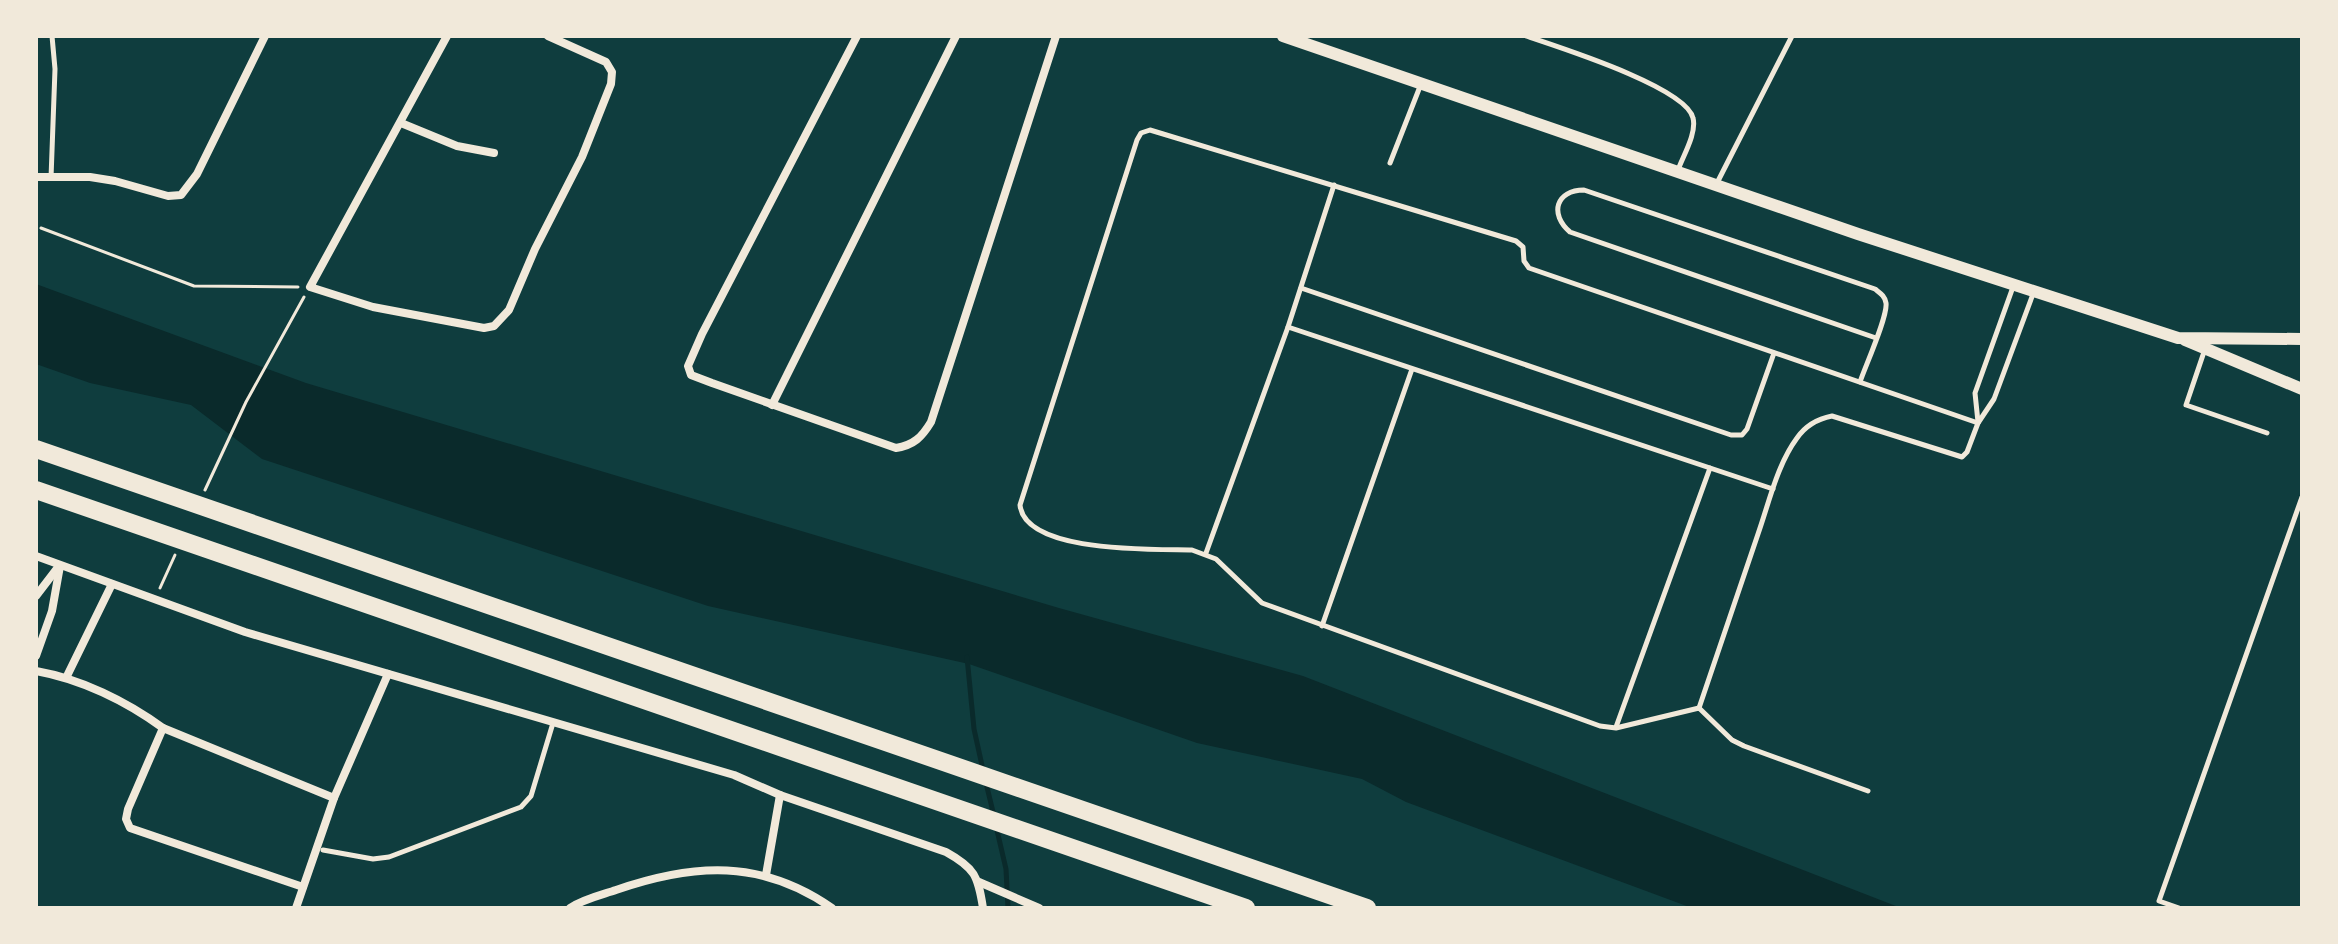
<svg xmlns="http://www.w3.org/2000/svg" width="2338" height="944" font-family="Barlow,sans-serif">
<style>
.water{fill:#0a2a2b}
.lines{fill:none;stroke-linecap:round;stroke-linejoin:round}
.stream{stroke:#0a2a2b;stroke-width:5}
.path{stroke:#f1e9da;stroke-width:3}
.service{stroke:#f1e9da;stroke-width:5}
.minor{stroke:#f1e9da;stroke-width:8}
.tertiary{stroke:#f1e9da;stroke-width:12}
.motorway{stroke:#f1e9da;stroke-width:18}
</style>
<rect width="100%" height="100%" fill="#0f3d3e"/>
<path class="water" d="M36,284L306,383L1059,608L1303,676L1901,908H1692L1406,802L1362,779L1197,743L969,664L708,606L262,459L191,405L90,383L36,364Z"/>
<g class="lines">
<g class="stream">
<path d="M967,657L974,729L983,770"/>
<path d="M986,783L994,816"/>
<path d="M996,826L1006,869L1008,908"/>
</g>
<g class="path">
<path d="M41,228L194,286L298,287"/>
<path d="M205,490L246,402L304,297"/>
<path d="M160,588L175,555"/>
</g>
<g class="service">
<path d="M1526,36C1558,47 1686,87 1693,118C1697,133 1683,156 1678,170"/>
<path d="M1390,163L1421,84"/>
<path d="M51,178L55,69L52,36"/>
<path d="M1717,183L1792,36"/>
<path d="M1301,288L1731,435H1742L1747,429L1774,353"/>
<path d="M1288,327L1773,489"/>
<path d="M2205,349L2186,405L2267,433"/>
<path d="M1860,382C1865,367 1888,316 1886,303C1885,296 1880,293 1875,289L1584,190C1556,190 1549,214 1570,232L1876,338"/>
<path d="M1978,422L1975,393L2013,287"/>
<path d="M1206,553L1288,327L1334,185"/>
<path d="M1322,626L1412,369"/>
<path d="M1699,708C1719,650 1738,592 1758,534C1769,503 1777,465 1797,438C1806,425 1817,419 1832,416L1962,457L1967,452L1978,423L1994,399L2033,294"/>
<path d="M1616,727L1710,468"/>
<path d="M1868,791L1744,746L1732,740L1699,708L1616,728L1600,726L1262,603L1216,559L1192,550C1157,549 1025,554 1020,505L1137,140L1141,133L1150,130L1516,241L1523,247L1524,261L1529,268L1978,423"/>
<path d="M323,850L373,859L389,857L521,807L531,796L553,723"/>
<path d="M2179,908L2159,901L2302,497"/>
</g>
<g class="minor">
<path d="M447,36L310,287L373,307L484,328L494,326L509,310L535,249L582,157L611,84L612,72L606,62L548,36"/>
<path d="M857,36L702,334L688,366L691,375L712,383L896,448C914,445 922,437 931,422L1056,36"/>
<path d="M401,123L457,146L494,153"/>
<path d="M36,177H90L115,181L168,196L181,195L197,174L265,36"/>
<path d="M772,405L956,36"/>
<path d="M36,556L245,632L734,775L780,795L946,852C975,868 978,876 983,908"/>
<path d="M36,596L59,566"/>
<path d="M36,656L52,611L60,566"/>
<path d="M36,671C81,679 126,701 163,728L334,798"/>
<path d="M67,676L112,584"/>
<path d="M163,728L128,809L126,819L130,828L303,887"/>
<path d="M766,875L780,795"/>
<path d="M979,882L1039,908"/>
<path d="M296,908L334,798L388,674"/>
<path d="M570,908C583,899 601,895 616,890C694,863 762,859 832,908"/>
</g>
<g class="tertiary">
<path d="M1283,36L1858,234L2178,338L2302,339"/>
<path d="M2185,340L2302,389"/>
</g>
<g class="motorway">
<path d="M36,449L1367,908"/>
<path d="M36,490L1246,908"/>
</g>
</g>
<rect width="2338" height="944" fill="none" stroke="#f1e9da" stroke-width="76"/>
</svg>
